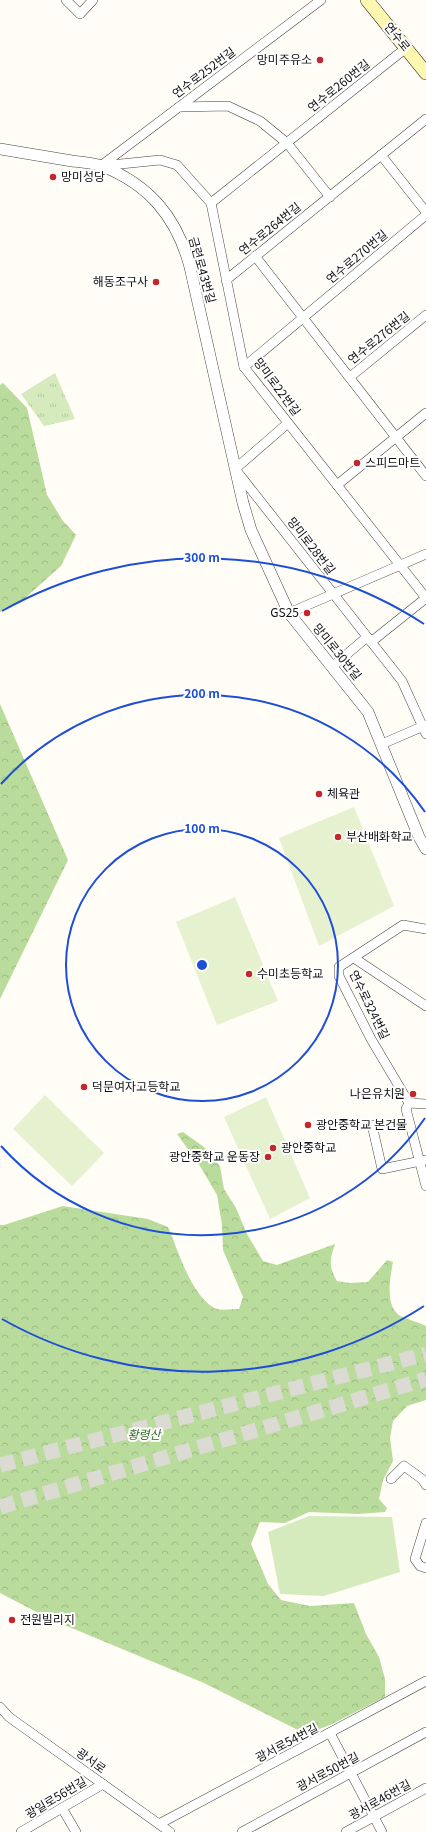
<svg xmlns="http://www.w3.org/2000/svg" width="426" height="1832" font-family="Georgia,'Noto Sans KR',serif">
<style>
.grass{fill:#d5ebbd}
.forest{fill:url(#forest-crowns)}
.park{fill:url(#park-tufts)}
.pitch{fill:#e6f2cf}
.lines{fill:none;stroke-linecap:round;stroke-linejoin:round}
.trunk-tunnel{stroke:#dbdad3;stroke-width:15;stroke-dasharray:15 8;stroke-linecap:butt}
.minor-casing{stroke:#444;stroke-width:10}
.tertiary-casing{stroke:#444;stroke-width:12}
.secondary-casing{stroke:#333;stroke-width:14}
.minor{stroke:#fff;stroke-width:9}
.tertiary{stroke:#fff;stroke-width:11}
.secondary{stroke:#fff6b0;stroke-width:13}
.ring{fill:none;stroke:#1d4ed8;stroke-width:2}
.poi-dot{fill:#c4262e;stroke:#fff;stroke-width:1.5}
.labels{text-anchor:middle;stroke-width:4;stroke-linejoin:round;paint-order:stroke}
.street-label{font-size:12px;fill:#111;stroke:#fff}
.poi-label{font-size:12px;fill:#111;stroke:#fff;text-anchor:start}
.park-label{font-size:12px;font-style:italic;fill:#2f6b1f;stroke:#fff}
.centre{fill:#1d4ed8;stroke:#fff;stroke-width:2}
.ring-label{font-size:12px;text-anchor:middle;font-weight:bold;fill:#1d4ed8;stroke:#fff;stroke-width:4;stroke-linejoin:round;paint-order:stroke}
</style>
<defs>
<pattern id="forest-crowns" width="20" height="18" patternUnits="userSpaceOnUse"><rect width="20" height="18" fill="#b9dc9c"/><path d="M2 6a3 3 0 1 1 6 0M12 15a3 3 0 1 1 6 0" fill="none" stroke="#9ebc85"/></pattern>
<pattern id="park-tufts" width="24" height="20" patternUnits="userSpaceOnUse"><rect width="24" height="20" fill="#d5ebbd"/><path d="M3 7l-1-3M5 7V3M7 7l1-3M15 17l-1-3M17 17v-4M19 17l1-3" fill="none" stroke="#b6c8a1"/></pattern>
</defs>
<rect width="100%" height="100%" fill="#fffdf5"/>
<path class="grass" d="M309,1516L392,1517L400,1572L324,1596L280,1594L268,1532Z"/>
<g class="forest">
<path d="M3,383L27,408L47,495L63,521L76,535L61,566L24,599L0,612V385Z"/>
<path d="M0,704L68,860L0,999Z"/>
<path d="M183,1132L204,1147L220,1166L224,1189L236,1208L247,1234L263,1261L277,1265L335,1244C330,1260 328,1265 337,1281L350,1283L368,1282L387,1260L393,1262C390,1278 384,1308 402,1317C410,1320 418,1322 426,1326V1400L407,1406L393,1421L390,1438L393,1461L383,1480L379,1499L387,1508L385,1512L358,1514L309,1512L285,1523L260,1522L251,1544L268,1584L281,1600L310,1606L354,1603L366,1634L379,1657L385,1679V1697L330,1725L306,1734L204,1683L50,1619L0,1593V1225H4L63,1206L148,1219L168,1227C179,1252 190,1293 214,1308C220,1311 232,1309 239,1309L243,1297L223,1250L222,1225L217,1195L200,1166L177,1134Z"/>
</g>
<path class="park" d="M55,373L75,419L44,426L21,394Z"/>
<g class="pitch">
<path d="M354,807L394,906L319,946L279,838Z"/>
<path d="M235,897L278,1001L217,1025L176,922Z"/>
<path d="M45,1095L104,1153L72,1186L13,1129Z"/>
<path d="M266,1097L310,1198L270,1219L224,1117Z"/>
</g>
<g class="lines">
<g class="trunk-tunnel">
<path d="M0,1465L426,1354"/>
<path d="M0,1507L426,1379"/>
</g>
<defs>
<g id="minor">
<path d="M66,0L80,14L93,0"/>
<path d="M179,107L228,106L260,121L287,143L330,197"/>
<path d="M381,155L426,212"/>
<path d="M102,165L321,0"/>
<path d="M101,166L160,160L177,165L211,203L244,367L426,598"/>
<path d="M211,203L406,48"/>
<path d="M255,256L426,476"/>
<path d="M226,280L426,119"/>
<path d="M244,367L426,215"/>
<path d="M350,377L426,315"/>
<path d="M288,423L235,469L402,681L426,734"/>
<path d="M337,485L426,413"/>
<path d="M289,613L426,554"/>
<path d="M371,642L426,598"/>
<path d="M333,666L367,637"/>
<path d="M382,744L426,725"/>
<path d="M426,929L403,925L339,967V976L371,1039L409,1103L426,1104"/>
<path d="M354,958L426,1006"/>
<path d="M409,1103L406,1109L426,1186"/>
<path d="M372,1125L382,1169L426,1160"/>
<path d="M391,1479L404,1466L422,1479L426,1485"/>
<path d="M426,1523L415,1559L420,1566L426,1568"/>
<path d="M0,1707L9,1717L170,1832"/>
<path d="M330,1733L382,1832"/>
<path d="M62,1808L76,1832"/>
<path d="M159,1824L426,1681"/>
<path d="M21,1832L103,1784"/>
<path d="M242,1832L426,1732"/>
<path d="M346,1832L426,1788"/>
</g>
<path id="tertiary" d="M0,149C24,153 48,157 72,161C81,162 93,163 102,166C150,185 177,218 190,267L243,503L251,530L289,613L368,712L419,837L426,849"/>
<path id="secondary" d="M367,0L426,73"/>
</defs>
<use href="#minor" class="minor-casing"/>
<use href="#tertiary" class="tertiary-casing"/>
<use href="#secondary" class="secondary-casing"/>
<use href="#minor" class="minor"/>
<use href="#tertiary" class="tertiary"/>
<use href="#secondary" class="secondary"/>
</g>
<g class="ring">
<circle cx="202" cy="965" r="136"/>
<path d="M425 1118A271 271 0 0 1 1 1146M1 784A271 271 0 0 1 425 812"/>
<path d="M424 1306A407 407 0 0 1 2 1319M2 611A407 407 0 0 1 424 624"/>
</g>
<g class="poi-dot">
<circle cx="320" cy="60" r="4"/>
<circle cx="53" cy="177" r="4"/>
<circle cx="156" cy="282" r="4"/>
<circle cx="357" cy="463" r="4"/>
<circle cx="307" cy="613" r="4"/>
<circle cx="319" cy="794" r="4"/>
<circle cx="338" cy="837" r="4"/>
<circle cx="249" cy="974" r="4"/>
<circle cx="84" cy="1087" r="4"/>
<circle cx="413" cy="1094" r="4"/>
<circle cx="308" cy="1125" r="4"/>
<circle cx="273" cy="1148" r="4"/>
<circle cx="268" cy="1157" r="4"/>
<circle cx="12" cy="1620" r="4"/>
</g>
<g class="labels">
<g class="street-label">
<text transform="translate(397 37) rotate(51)" y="4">연수로</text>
<text transform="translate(204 73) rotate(-37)" y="4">연수로252번길</text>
<text transform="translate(339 86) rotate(-39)" y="4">연수로260번길</text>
<text transform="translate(270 229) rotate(-39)" y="4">연수로264번길</text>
<text transform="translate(357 257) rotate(-40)" y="4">연수로270번길</text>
<text transform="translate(202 270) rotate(74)" y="4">금련로43번길</text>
<text transform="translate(379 338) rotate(-39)" y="4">연수로276번길</text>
<text transform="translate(277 387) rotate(53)" y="4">망미로22번길</text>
<text transform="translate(311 546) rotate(52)" y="4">망미로28번길</text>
<text transform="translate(337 652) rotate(51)" y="4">망미로30번길</text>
<text transform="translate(369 1005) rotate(64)" y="4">연수로324번길</text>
<text transform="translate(287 1743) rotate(-28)" y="4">광서로54번길</text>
<text transform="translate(91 1761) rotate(36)" y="4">광서로</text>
<text transform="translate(328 1772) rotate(-28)" y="4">광서로50번길</text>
<text transform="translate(56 1798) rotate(-31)" y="4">광일로56번길</text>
<text transform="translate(380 1800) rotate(-29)" y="4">광서로46번길</text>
</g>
<g class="poi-label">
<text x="312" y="64" text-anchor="end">망미주유소</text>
<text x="61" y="181">망미성당</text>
<text x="148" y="286" text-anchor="end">해동조구사</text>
<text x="365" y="467">스피드마트</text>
<text x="299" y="617" text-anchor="end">GS25</text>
<text x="327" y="798">체육관</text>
<text x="346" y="841">부산배화학교</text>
<text x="257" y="978">수미초등학교</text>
<text x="92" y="1091">덕문여자고등학교</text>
<text x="405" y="1098" text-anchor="end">나은유치원</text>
<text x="316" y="1129">광안중학교 본건물</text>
<text x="281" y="1152">광안중학교</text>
<text x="260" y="1161" text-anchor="end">광안중학교 운동장</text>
<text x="20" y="1624">전원빌리지</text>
</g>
<g class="park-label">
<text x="144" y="1439">황령산</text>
</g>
</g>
<circle cx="202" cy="965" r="6" class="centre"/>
<g class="ring-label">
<text x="202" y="562">300 m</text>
<text x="202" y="698">200 m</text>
<text x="202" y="833">100 m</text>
</g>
</svg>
